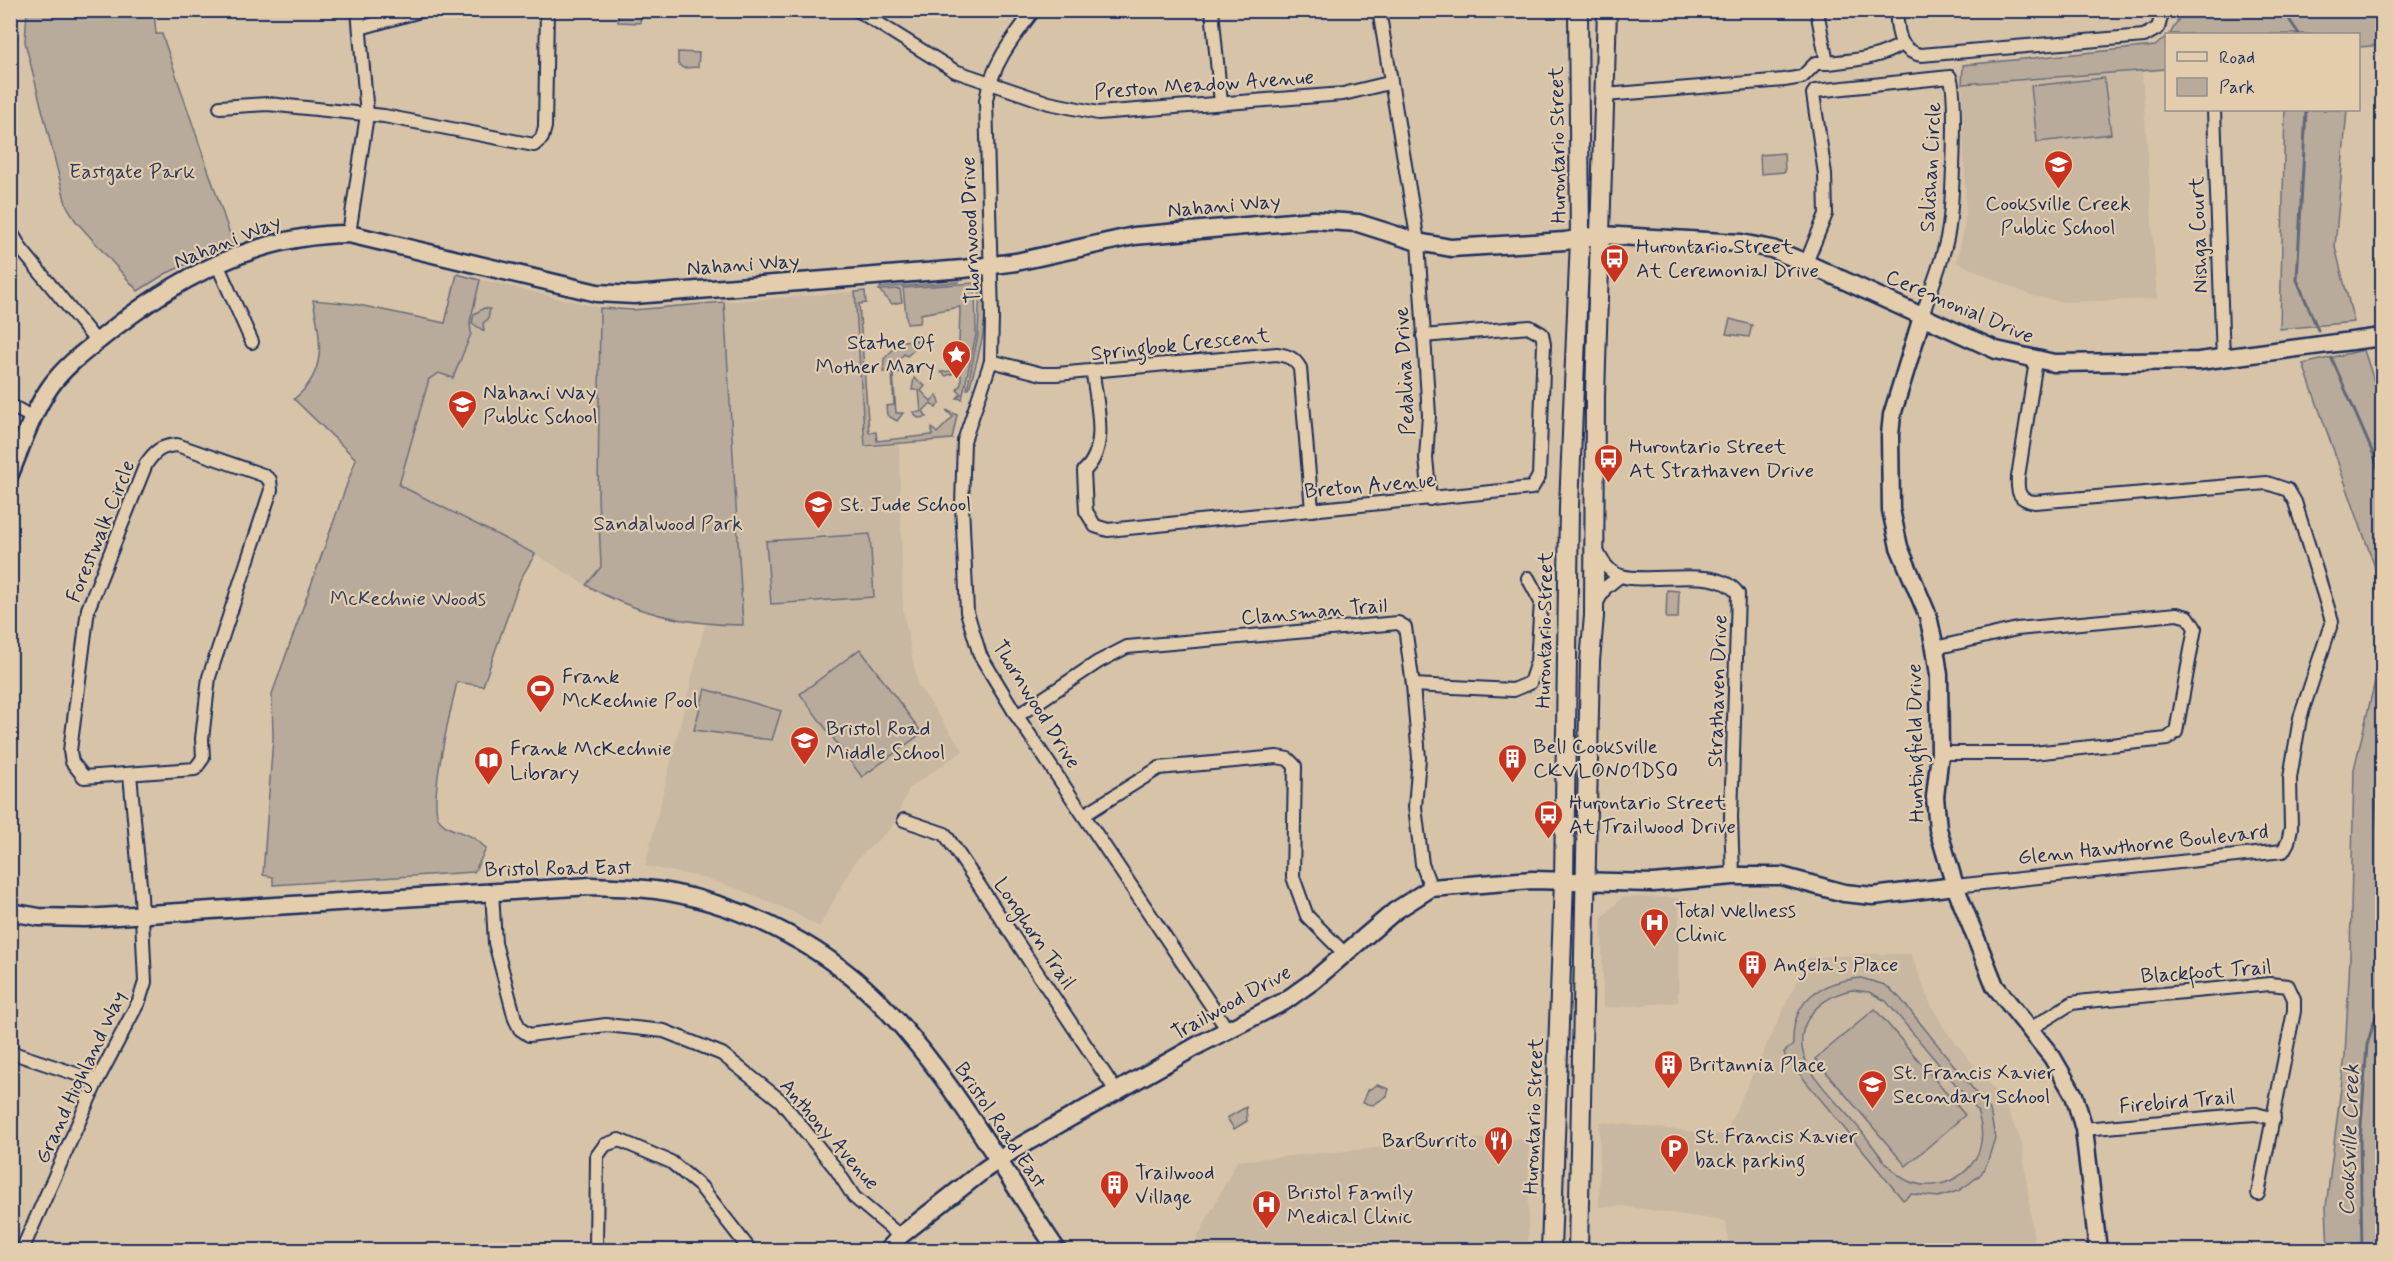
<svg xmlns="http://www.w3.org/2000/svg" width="2393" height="1261" font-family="Mynerve,sans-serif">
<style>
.built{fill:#c8b7a1}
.green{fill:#b8ab9b;stroke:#6a6d7c;stroke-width:1.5;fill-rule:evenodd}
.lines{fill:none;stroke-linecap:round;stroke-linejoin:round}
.stream{stroke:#62677a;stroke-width:3}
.street-casing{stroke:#1b2f5e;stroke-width:16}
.secondary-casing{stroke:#1b2f5e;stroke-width:21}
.primary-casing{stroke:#1b2f5e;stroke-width:22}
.street{stroke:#e3cdac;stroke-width:12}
.secondary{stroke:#e3cdac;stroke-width:16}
.primary{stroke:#e3cdac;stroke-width:18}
.labels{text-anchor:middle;stroke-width:4.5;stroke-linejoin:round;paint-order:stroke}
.street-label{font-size:21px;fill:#1b2f5e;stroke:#e3cdac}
.park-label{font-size:21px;fill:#2b3b64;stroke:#e3cdac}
.poi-label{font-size:21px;fill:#1b2f5e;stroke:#e3cdac;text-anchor:start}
.water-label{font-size:22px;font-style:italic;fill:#2d3d65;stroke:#e3cdac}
</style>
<rect width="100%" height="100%" fill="#d7c3a7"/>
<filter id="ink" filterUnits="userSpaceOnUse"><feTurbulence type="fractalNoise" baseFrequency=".0167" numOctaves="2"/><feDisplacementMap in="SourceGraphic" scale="12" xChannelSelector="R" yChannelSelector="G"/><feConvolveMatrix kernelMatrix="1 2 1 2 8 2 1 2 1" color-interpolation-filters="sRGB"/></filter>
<g filter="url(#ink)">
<g class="built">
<path d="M2142,72L2157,299L2062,302L2032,296L1956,262L1962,239L1966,212L1962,84Z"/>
<path d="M457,274L600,308L598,496L601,567L586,585L535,554L399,486L294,399L303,392L320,362V335L313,300L354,304L445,323Z"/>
<path d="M855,292L865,448L899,445L903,611L918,685L963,751L909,788L892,827L855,861L819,927L789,910L736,888L700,877L645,866L705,625L743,624L724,302Z"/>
<path d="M1623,897L1679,898L1678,1002L1603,1008L1602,918Z"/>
<path d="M1862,954H1911L1930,1003L1945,1030L2002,1099L2022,1143L2035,1250H1729L1726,1221L1622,1206L1599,1207L1600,1122L1724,1135L1808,958Z"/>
<path d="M1475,1139H1529L1528,1250H1191L1237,1161Z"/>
</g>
<g class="green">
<path d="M27,11H154L156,34H162L233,243L165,274L138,291L75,220L66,204L25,42Z"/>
<path d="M618,11H641L640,23L618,22Z"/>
<path d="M2183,11H2382V45L2359,47L2358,34H2170Z"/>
<path d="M2166,37V69L1962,84L1963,65L2155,46Z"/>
<path d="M678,52L699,53L698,67L683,68L678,64Z"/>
<path d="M2104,78L2111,134L2037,142L2031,86Z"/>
<path d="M2285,110H2347L2335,247L2354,322L2280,329Z"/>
<path d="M1784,153L1785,172L1761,174L1760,155Z"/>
<path d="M457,274L480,280L470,322L471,334L453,378L439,373L429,379L399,485L535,554L520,580L483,686L457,682C452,706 426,806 440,821C453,835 468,828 486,849L474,872L273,885V877L263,875L273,738L272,694L356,459L294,399C329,371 320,338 313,300L354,304L445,323Z"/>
<path d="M940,279H959V282L880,288L883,283Z"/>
<path d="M975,283L976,335L962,399L957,398L961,394L957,390L961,384V375L954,373L946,376L941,372L951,371L950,350H954V345H959L960,307L921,314L920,323L907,324L903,288Z"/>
<path d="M980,284C994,312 976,363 969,389H967L978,335Z"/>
<path d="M900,289L902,302L892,304L879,290Z"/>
<path d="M865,291L866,303L859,304L869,433L876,432L877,441L932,435V428L937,433L953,417L946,410L957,415L952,439L865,446L855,292Z"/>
<path d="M724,302L743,625C687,625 634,613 586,585L601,567L598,496L600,308L633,310Z"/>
<path d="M484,308L490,309L488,319L483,323L484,331L472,323L474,314Z"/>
<path d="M1730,319L1752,325L1749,337L1726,334Z"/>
<path d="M917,340V347L907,356L904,354L893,366L901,372L893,373L896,413H903L897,421L887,415L886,406L894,405L892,372H883L884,359L901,341Z"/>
<path d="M2364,350L2378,394L2382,395V587L2303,364Z"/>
<path d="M914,378L925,386L921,391L931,401L937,395L940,402L936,408L931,403L923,411L927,417L918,418L913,412H921L919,390H912Z"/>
<path d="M870,534L874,597L771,604L766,541Z"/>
<path d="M1667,590L1679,591L1678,618H1666Z"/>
<path d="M860,649L922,733L862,777L800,694Z"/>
<path d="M2382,661V1250H2328L2326,1207L2345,1056L2350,958L2354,769L2376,677Z"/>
<path d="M705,689L781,711L772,740L694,730Z"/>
<path d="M1861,978L1885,985L1900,998L1990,1110L1995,1138L1987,1163L1981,1174L1970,1183L1958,1191L1938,1197L1911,1194L1903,1200L1785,1056L1784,1052L1793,1045C1791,999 1820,982 1861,978ZM1852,990L1869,992L1886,1001L1977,1110C1980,1121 1983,1131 1981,1142C1976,1177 1934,1196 1904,1179C1886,1168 1872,1143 1858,1127C1843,1108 1821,1089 1809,1067C1788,1031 1815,997 1852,990Z"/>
<path d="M1875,1009L1965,1115L1906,1166L1815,1059Z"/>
<path d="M1377,1085L1389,1089L1387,1096L1373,1105L1363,1103L1368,1090Z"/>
<path d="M1246,1107L1247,1121L1234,1129L1227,1118Z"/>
</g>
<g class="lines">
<g class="stream">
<path d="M2283,10L2299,34"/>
<path d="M2306,110L2297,280L2318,330"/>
<path d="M2332,359L2375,458L2382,484"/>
<path d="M2382,763L2377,803L2382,888"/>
<path d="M2362,1250L2360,1139L2367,1045L2382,996"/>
</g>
<defs>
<g id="street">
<path d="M857,10L955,71L1049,103L1098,113L1343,94L1389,83"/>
<path d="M1034,10C1012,39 992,64 986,100L992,316L991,361L964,441L962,505L967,612L980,655L1017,716L1227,1029"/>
<path d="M1212,10L1221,103"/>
<path d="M1379,10L1418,242L1429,415L1426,458L1430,499"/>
<path d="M1896,10C1898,31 1897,50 1921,55L2144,36L2158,28L2163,10"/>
<path d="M1818,16L1827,63C1855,60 1878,59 1902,44"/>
<path d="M360,28L424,10"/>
<path d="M1605,95L1784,80L1802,77L1816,63H1827"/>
<path d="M220,107L268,104L384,116L534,145L542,138L545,127L547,10"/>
<path d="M2214,110L2223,359"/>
<path d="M10,230L21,249L97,342"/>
<path d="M349,234L367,115L358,10"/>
<path d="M1806,263L1826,214L1825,174L1813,94L1815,91L1950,77C1958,93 1952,211 1948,233C1943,262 1930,289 1922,317"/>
<path d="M218,266L252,342"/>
<path d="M991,361L1042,374H1057L1277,354C1289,356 1294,358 1300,368L1312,510"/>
<path d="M1093,373C1096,403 1110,448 1084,471L1086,511L1095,526L1108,530L1532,488L1539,476L1544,344L1542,334L1530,327L1423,336"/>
<path d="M10,405L33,418"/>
<path d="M177,445L263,475L270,480L271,490L209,677L202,739L203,758L195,769L84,777L72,762L70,751L88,609L146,464C155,451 161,446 177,445Z"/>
<path d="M1596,549C1601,560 1609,573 1621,576C1650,585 1718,564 1738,594L1731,817L1733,876"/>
<path d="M1596,604L1605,588L1620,576"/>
<path d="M1935,648L2017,629L2177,614L2188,617L2195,628L2176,732L2167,739L2033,753H1940"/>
<path d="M1413,685L1513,690L1530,683L1537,662L1541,602L1528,578"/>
<path d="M1017,716L1098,662L1127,647L1398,623L1405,627L1413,685L1419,758L1415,807L1422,864L1431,888"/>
<path d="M1084,815L1159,768L1277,757L1288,759L1295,766L1293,877L1307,916L1344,953"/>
<path d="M904,820L945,834L1116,1091"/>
<path d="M1955,886L2283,851L2288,842L2291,828L2290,778L2300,718L2332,621L2295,502L2288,490L2267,483L2035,502C2019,500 2017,493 2018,477L2036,361"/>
<path d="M492,891L495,943L515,1019L520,1029L529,1035L606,1025L664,1031L722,1054L780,1100L836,1169L854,1197L900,1236"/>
<path d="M2030,1029L2072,1003L2087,1001L2270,984L2288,986L2294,999V1011L2258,1194"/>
<path d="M10,1052L97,1081"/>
<path d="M2084,1129L2241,1115L2256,1114L2274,1119"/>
<path d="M22,1250L97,1081L139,1001L145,982L141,896L130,774"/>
<path d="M596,1250L597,1156L605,1145L619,1140L671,1162L701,1187L750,1250"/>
</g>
<g id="secondary">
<path d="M1922,317L1892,415L1890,435L1891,510L1899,547L1928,616L1935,648L1939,675L1940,753L1935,797L1938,829L1955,886L1995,986L2052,1057L2074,1095L2084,1129L2098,1250"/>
<path d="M10,474C22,445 32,413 50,387C64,367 84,352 103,337C172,280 257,234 349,234L597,293L634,295L963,269L1016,262L1134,236L1313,220L1358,223L1418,242L1451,248L1565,241L1601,235L1741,243L1772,249L1806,263L1996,350L2054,363L2199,361L2382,337"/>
<path d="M10,912L39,917L85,918L591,886C617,887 643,887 668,892C749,907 830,949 886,1009C954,1080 1002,1170 1057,1250"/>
<path d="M888,1250L900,1236L984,1170L1015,1149L1200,1044L1285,1001L1313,981L1395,911L1431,888L1532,880L1653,883L1733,876H1781L1844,893L1873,896L1955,886"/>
</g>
<g id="primary">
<path d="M1551,1250L1564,881L1569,507L1580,239L1578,10"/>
<path d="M1578,1250L1590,661L1594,616L1595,395L1607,10"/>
</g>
</defs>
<use href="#street" class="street-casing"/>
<use href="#secondary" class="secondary-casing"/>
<use href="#primary" class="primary-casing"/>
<use href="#street" class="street"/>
<use href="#secondary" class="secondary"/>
<use href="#primary" class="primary"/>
</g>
</g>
<defs>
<symbol id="school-pin" viewBox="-11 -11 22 30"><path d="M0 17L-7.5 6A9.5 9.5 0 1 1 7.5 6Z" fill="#c8321e" stroke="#e3cdac"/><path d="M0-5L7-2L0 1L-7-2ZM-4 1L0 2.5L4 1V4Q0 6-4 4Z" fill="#fff"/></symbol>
<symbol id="bus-pin" viewBox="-11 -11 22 30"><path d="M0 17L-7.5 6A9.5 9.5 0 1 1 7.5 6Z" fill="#c8321e" stroke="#e3cdac"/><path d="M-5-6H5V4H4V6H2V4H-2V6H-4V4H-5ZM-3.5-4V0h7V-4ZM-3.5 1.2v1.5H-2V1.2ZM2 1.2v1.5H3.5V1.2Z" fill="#fff"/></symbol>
<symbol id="sight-pin" viewBox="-11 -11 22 30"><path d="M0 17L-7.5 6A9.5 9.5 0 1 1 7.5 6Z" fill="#c8321e" stroke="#e3cdac"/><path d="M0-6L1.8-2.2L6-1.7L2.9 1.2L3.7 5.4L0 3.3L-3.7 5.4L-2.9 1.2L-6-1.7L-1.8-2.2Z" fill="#fff"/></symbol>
<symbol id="stadium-pin" viewBox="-11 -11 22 30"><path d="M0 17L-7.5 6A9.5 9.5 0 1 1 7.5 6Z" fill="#c8321e" stroke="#e3cdac"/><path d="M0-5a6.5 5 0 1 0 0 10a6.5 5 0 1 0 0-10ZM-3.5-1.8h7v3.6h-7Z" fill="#fff"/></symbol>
<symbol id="building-pin" viewBox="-11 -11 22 30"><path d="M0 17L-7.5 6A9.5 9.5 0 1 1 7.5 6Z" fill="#c8321e" stroke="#e3cdac"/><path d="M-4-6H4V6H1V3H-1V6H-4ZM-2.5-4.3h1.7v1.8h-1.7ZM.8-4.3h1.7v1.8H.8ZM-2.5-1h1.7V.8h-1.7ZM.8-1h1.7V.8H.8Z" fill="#fff"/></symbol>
<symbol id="library-pin" viewBox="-11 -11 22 30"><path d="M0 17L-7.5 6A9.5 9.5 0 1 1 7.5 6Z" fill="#c8321e" stroke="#e3cdac"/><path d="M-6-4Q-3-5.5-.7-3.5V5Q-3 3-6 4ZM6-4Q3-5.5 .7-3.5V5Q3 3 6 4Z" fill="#fff"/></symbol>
<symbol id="hospital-pin" viewBox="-11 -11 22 30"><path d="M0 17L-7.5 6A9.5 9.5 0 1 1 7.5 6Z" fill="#c8321e" stroke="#e3cdac"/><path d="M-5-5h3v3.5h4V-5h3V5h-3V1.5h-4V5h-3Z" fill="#fff"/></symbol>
<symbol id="restaurant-pin" viewBox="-11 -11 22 30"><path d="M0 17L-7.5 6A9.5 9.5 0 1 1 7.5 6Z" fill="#c8321e" stroke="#e3cdac"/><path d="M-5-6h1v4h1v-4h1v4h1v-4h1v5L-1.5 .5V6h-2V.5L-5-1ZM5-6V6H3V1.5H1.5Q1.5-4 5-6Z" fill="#fff"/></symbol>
<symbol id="parking-pin" viewBox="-11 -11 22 30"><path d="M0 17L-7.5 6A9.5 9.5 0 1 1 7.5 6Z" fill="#c8321e" stroke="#e3cdac"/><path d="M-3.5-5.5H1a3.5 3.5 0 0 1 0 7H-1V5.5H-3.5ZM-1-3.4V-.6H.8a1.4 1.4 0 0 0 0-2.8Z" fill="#fff"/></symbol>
</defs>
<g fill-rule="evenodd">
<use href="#school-pin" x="2042" y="148" width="33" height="45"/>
<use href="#bus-pin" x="1598" y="242" width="33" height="45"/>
<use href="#sight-pin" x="940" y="338" width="33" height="45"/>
<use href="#school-pin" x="446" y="388" width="33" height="45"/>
<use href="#bus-pin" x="1592" y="442" width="33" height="45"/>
<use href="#school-pin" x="802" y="488" width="33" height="45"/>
<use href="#stadium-pin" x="524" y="672" width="33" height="45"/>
<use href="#school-pin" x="788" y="724" width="33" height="45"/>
<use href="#building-pin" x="1496" y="742" width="33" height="45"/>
<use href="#library-pin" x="472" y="744" width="33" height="45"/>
<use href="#bus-pin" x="1532" y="798" width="33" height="45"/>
<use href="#hospital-pin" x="1638" y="906" width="33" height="45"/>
<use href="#building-pin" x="1736" y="948" width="33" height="45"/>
<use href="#building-pin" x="1652" y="1048" width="33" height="45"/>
<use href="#school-pin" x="1856" y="1068" width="33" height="45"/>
<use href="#restaurant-pin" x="1482" y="1124" width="33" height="45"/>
<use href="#parking-pin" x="1658" y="1132" width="33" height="45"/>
<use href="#building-pin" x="1098" y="1168" width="33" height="45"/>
<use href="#hospital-pin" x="1250" y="1188" width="33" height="45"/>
</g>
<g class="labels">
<g class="street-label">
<text transform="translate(1204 84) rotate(-4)" y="7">Preston Meadow Avenue</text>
<text transform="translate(1557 145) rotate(-91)" y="7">Hurontario Street</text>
<text transform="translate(1930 167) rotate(-87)" y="7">Salishan Circle</text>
<text transform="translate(1224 205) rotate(-5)" y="7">Nahani Way</text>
<text transform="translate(970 230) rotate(-92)" y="7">Thornwood Drive</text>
<text transform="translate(2198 235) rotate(-92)" y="7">Nishga Court</text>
<text transform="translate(227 241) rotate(-22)" y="7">Nahani Way</text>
<text transform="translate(743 264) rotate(-4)" y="7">Nahani Way</text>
<text transform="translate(1960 306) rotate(23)" y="7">Ceremonial Drive</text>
<text transform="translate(1180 344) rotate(-6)" y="7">Springbok Crescent</text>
<text transform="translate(1404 371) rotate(-93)" y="7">Pedalina Drive</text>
<text transform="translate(1370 485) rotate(-5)" y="7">Breton Avenue</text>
<text transform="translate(100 531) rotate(-68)" y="7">Forestwalk Circle</text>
<text transform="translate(1314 611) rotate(-5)" y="7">Clansman Trail</text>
<text transform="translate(1544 630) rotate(-89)" y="7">Hurontario Street</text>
<text transform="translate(1717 691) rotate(-88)" y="7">Strathaven Drive</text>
<text transform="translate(1037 704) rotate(58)" y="7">Thornwood Drive</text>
<text transform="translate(1915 743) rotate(-91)" y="7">Huntingfield Drive</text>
<text transform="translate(2143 844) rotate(-6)" y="7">Glenn Hawthorne Boulevard</text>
<text transform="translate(558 868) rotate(-1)" y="7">Bristol Road East</text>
<text transform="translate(1035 933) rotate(56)" y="7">Longhorn Trail</text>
<text transform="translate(2206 971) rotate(-4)" y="7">Blackfoot Trail</text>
<text transform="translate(1231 1002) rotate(-29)" y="7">Trailwood Drive</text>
<text transform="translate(80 1077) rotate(-65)" y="7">Grand Highland Way</text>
<text transform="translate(2177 1101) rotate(-5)" y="7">Firebird Trail</text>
<text transform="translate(1533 1116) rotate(-88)" y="7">Hurontario Street</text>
<text transform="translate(1001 1125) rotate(56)" y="7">Bristol Road East</text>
<text transform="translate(830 1134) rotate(49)" y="7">Anthony Avenue</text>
</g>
<g class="park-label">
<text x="132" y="178">Eastgate Park</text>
<text x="668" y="530">Sandalwood Park</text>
<text x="408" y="605">McKechnie Woods</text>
</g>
<g class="poi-label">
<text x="2058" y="210" text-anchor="middle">Cooksville Creek<tspan x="2058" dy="24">Public School</tspan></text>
<text x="1636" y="253">Hurontario Street<tspan x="1636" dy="24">At Ceremonial Drive</tspan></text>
<text x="935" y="349" text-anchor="end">Statue Of<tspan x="935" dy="24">Mother Mary</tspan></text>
<text x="483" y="399">Nahani Way<tspan x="483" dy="24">Public School</tspan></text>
<text x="1629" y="453">Hurontario Street<tspan x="1629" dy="24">At Strathaven Drive</tspan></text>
<text x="840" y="511">St. Jude School</text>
<text x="562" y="683">Frank<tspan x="562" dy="24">McKechnie Pool</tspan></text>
<text x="826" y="735">Bristol Road<tspan x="826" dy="24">Middle School</tspan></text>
<text x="1533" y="753">Bell Cooksville<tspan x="1533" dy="24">CKVLON01DS0</tspan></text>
<text x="510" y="755">Frank McKechnie<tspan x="510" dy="24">Library</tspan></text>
<text x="1569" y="809">Hurontario Street<tspan x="1569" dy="24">At Trailwood Drive</tspan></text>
<text x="1675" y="917">Total Wellness<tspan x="1675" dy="24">Clinic</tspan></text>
<text x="1773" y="971">Angela's Place</text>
<text x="1689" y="1071">Britannia Place</text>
<text x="1893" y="1079">St. Francis Xavier<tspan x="1893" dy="24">Secondary School</tspan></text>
<text x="1695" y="1143">St. Francis Xavier<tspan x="1695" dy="24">back parking</tspan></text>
<text x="1477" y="1147" text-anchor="end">BarBurrito</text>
<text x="1135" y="1179">Trailwood<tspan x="1135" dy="24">Village</tspan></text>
<text x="1287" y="1199">Bristol Family<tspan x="1287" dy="24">Medical Clinic</tspan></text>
</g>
<g class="water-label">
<text transform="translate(2348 1140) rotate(-88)" y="8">Cooksville Creek</text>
</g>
</g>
<rect width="2393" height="1261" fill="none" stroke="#e3cdac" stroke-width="36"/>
<rect x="18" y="18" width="2357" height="1225" fill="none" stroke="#1b2f5e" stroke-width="2" filter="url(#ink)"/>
<rect x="2165" y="33" width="195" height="78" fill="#e3cdac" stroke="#938e8d" stroke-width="1.5"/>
<rect x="2177" y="52" width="30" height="9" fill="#e3cdac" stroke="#938e8d" stroke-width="1.5"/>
<text x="2219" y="63" font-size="18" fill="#1b2f5e">Road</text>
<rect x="2177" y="78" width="30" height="18" fill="#b8ab9b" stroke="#938e8d" stroke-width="1.5"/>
<text x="2219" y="93" font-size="18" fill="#1b2f5e">Park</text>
</svg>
